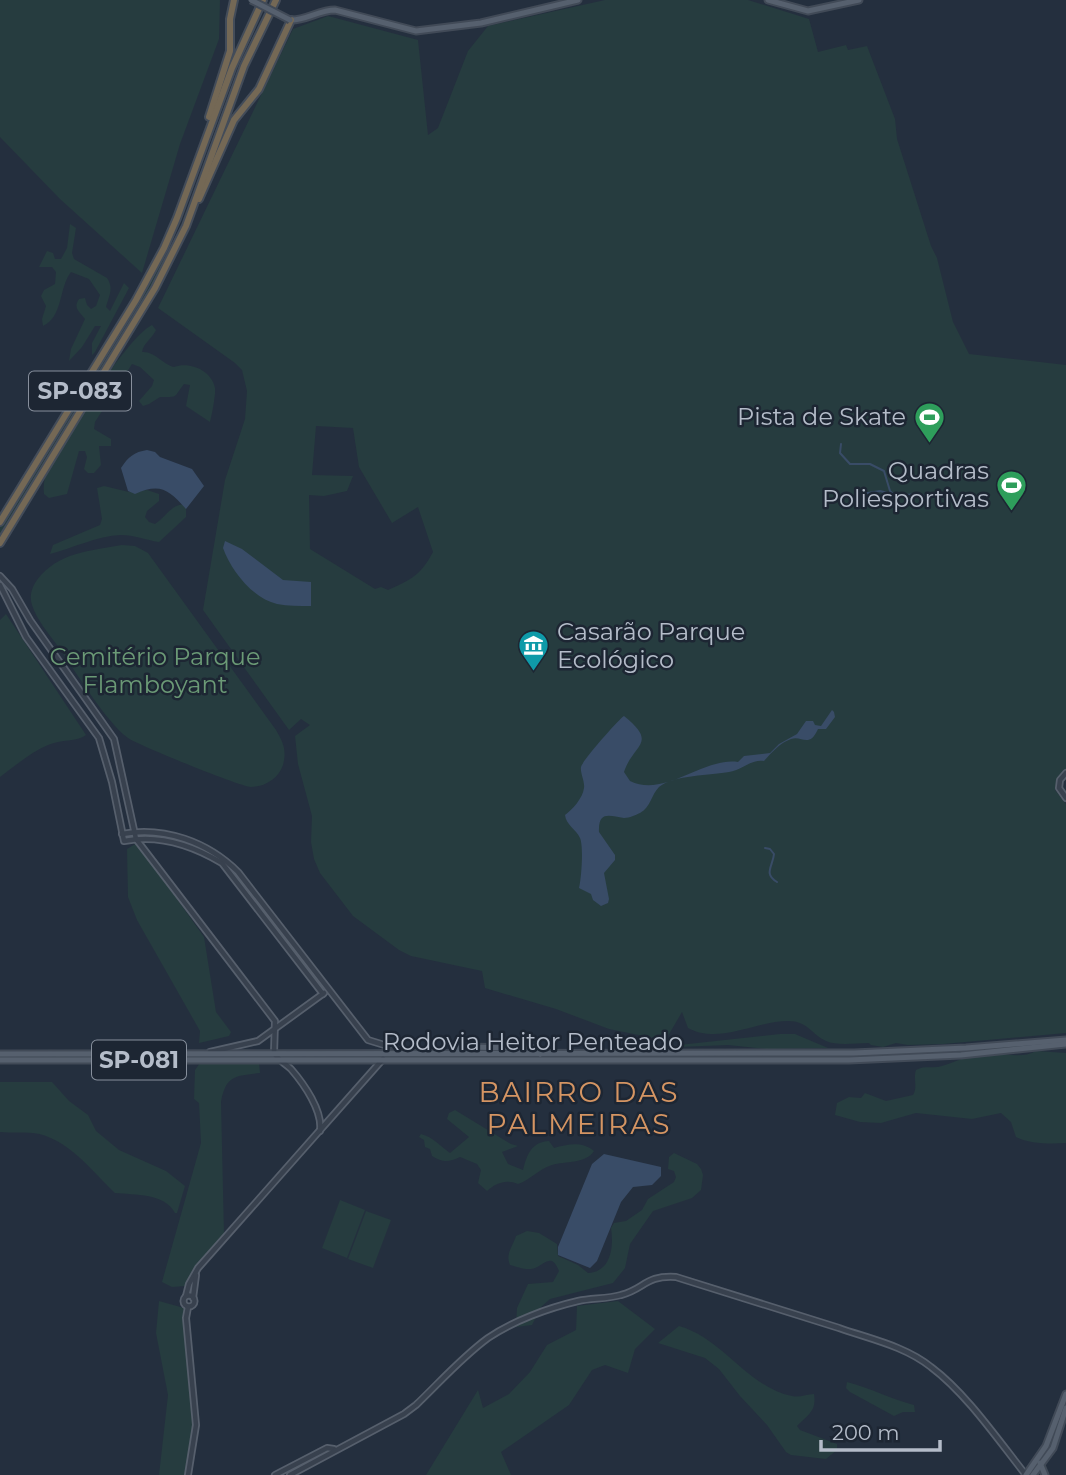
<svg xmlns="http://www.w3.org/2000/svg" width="1066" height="1475" font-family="Montserrat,sans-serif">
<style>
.green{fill:#263c3f;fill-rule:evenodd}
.water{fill:#394c67}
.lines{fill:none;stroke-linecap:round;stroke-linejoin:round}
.stream{stroke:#394c67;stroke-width:2}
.minor-casing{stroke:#565f6c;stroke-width:8}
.major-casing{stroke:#414a57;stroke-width:9}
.highway-casing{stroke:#434c59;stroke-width:10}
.minor{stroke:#38414e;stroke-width:4.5}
.major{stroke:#56606e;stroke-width:5}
.highway{stroke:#746855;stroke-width:6}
.major-bridge-casing{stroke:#414a57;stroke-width:9;stroke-linecap:butt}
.major-bridge{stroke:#56606e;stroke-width:5}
.labels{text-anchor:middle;stroke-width:5;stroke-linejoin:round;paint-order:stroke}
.shield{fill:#1d2633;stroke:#878f9c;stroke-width:2}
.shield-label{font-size:23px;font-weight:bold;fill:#b4bcc9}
.poi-label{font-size:24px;fill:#b4bcc9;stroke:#1d2633;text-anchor:end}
.park-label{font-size:24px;fill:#6b9a76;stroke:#1d2633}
.street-label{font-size:24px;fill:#b4bcc9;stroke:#1d2633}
.quarter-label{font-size:28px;letter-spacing:2px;fill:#d59563;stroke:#1d2633}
</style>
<rect width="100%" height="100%" fill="#242f3e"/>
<g class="green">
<path d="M0,0H220L219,39L180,144L142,273L60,199L0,137Z"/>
<path d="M605,0H748L809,19L818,52L846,45L848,50L867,46L895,119L897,139L931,246L937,258L953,322L969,354L1066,365V769L1057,780L1055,790L1066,804V1033L943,1044L908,1045L896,1043L883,1047L871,1045L869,1043C856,1043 837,1046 826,1041C811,1034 808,1021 788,1021C756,1021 719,1045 688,1028L682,1012L668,1036L665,1039H659L609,1029L556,1009L485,988L482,971L411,956L399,950L353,916L320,873L314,859L311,842L312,816L298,764L295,736L310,725L301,719L289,730L203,610L225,480L245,419L247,391L242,370L235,363L158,308L293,29L328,16L418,40L428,135L438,128L468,51L488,26ZM316,426L353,428L359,467L392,523L418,507L433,552C421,575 412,579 388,590L381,587L375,589L310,549L309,495L324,496L347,491L353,476L312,475Z"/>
<path d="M70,224L76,228L72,253L74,259L107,278C114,288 109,296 106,307L110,311L124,283L129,288L95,352L92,355V343L101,326H95L82,347L69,361L71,349L85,319C79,311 73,308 79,299L85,298L87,305L91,309L96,306L100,295L89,279L71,272C59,287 63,317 43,326L42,319L46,306L41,296L44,290L55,284L56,272L52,267H39L47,251L53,253L55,259H61L67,248Z"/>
<path d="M163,258L167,261L155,283L0,538V527Z"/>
<path d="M152,325L156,330C152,339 144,342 142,352C155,351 162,364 174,367C190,361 212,371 215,388C216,393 212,415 210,422L186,406L190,385L184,384C173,398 179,397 160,397L149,404L143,406L139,401L152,386L154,380L140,367L132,364L95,422L94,429L111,439V446H99L101,465L94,473H88L84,469L87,457L85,451H79L67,494L49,498L44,494C43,486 44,479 47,472C60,443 127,337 152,325Z"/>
<path d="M104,486L129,492L147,490L159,494V501L147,511L145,517L149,522L155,524C167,516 171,504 186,504V517L159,542C146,540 134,535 121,535C97,536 73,548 50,554L53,545L100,525L102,519L97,488Z"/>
<path d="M122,545L135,546L148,553L276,730C283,742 287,750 283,765C279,778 265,787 251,787C241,787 138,745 128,738C105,721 75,670 57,645C48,633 37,620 32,605C29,596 32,587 37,580C58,552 90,551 122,545Z"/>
<path d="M6,614L86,735C77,742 61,739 48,745C31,752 15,766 0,777V620Z"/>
<path d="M137,843L204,937L216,1012L231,1032L229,1036L199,1043L200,1031L137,920L128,897L127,849Z"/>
<path d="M780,1034H795L828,1048L766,1049L728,1045L678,1047L679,1045Z"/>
<path d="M1036,1051L1066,1053V1143C1050,1144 1030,1144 1016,1137L1011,1122L1001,1113L972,1119L916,1113L881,1123L860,1122L835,1115L837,1103L849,1097L861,1098L865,1093L886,1101L913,1095C918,1087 913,1079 916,1070C923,1066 929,1068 938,1067C953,1064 966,1055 981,1053C997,1050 1018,1061 1036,1051Z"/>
<path d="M200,1063H259L260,1073C235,1076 226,1075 221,1102L224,1234L197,1264L185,1286L172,1287L162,1282L201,1143L199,1103L194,1099L195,1070Z"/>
<path d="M0,1082H52L69,1101L88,1115L96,1131L119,1150L166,1171L185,1186L177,1213H175C165,1193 135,1195 115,1193C92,1171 67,1137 33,1133C22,1132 11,1133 0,1132Z"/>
<path d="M455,1110L511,1144L518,1146L502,1152L508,1164L523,1170C527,1155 531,1142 549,1141L554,1148C568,1144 582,1141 594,1151C586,1164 565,1161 552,1165C539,1169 530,1180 518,1184C506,1179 496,1183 487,1191L478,1183L481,1170L477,1164L460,1157C449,1162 443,1163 432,1156L430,1149L425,1147L424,1140L419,1137L421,1134C433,1137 440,1146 450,1153L469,1137L447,1119L449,1113Z"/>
<path d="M674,1153L697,1164L701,1169L703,1175L701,1190L692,1198L653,1211L630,1244L625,1268L613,1283L550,1299L541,1307L532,1325L516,1327L517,1308L528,1284L553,1282L559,1271C552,1253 546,1263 535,1268C528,1271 517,1267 510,1265C505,1254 513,1246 516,1236L527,1231L539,1233L557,1244L558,1256L578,1265L588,1273C611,1272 614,1247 611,1228L614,1223L626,1221L642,1210L648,1199L674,1182L676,1177L674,1171L668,1169L669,1157Z"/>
<path d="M340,1200L365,1210L347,1258L322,1248Z"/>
<path d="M366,1211L391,1220L373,1268L348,1259Z"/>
<path d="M159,1301L184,1308L194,1425L186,1475H159L168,1395L156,1333Z"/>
<path d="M618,1301L655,1329L635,1349L628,1373L605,1365L592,1370L569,1405L501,1452L511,1475H426L478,1390L483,1408L509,1394L530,1372L547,1345L576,1330L577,1306Z"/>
<path d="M679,1326C724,1339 746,1386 792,1396C800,1398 806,1394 814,1394C817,1412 807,1415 797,1426L800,1430L837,1444V1450L826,1459L791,1455L786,1452L767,1425L740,1396L719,1369L705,1358L658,1343Z"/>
<path d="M847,1382C870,1388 891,1399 914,1405L915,1412H903L894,1416L850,1392L846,1388Z"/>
</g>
<g class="water">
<path d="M147,450L155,452L160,457L192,469L204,486L186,509C168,489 160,483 135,494L128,491L121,468C128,457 134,452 147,450Z"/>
<path d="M225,541L242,549L283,580L311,582V606C299,606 288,606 277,604C252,598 231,570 223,548Z"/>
<path d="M832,710L834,712L835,717L826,729H818C809,749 802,735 791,739C780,743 772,752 764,761C751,759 742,770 729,772C712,775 673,775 659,787C651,795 651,807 640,813C635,815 630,818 624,818C610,816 598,810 599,832L615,855V860L604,873L609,899L608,903L601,906L593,900L591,894L579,888C581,881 584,847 580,838C576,829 566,825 565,815C572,810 583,798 584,788C585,781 580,773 581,767C582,761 619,719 624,716C659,744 633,744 624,772L630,781C665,798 703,757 738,762L744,756L770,753L779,744L797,734L806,721H813L815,725L821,726Z"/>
<path d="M604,1154L661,1167V1176L652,1185L633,1187L621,1202L597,1261L590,1268L558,1255V1247L592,1164Z"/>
</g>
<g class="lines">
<g class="stream">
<path d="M841,444L840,453L850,464H870L884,471L890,491L895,496L916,494L925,496"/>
<path d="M862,494L880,491L892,494"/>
<path d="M765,848L770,849L774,854C773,866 763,874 777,882"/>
</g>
<defs>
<g id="minor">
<path d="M0,576L12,589L30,620L114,739L136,839L275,1021L274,1053C279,1061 285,1063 291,1069C304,1084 323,1111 320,1131"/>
<path d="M0,585L26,637L99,738L112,782L124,841C159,834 192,845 222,863L323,994"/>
<path d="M1066,773L1060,780L1059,788L1066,798"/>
<path d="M122,834C164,826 208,842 238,872L368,1040L407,1052"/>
<path d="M210,1052L258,1041L324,993"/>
<circle cx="189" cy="1301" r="5.5"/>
<path d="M186,1296L189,1284L198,1268L383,1059"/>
<path d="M193,1298L196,1275"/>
<path d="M188,1307L186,1318L196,1425L188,1475"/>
<path d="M275,1475L327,1448L334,1449"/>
<path d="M290,1475L404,1414L416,1405C439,1383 462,1357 488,1338C513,1321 548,1308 578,1301C592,1298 607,1299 621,1295C645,1289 645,1275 676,1277C731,1294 785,1311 839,1328C870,1339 905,1346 931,1367C967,1394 998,1440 1026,1475"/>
</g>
<g id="major">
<path d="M768,0L808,11L859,0"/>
<path d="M290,20C305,21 319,10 335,10L416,31L481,23L578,0"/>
<path d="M453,1053L461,1047L531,1048L540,1054"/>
<path d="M0,1054L854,1053L966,1048L1066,1040"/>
<path d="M0,1060H849L961,1055L1066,1044"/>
<path d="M1040,1463L1045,1475"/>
<path d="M1026,1475L1046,1446L1066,1394"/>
<path d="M1033,1475L1053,1448L1066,1408"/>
</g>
<g id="highway">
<path d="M209,117L230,51V19L234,0"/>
<path d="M199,199L234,120L259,89L291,20"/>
<path d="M0,522L136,300L164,248L177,218L232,68L263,0"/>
<path d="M0,543L155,288L186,226L244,66L276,0"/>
</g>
</defs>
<use href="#minor" class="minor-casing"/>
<use href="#major" class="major-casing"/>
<use href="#highway" class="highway-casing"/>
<use href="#minor" class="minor"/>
<use href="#major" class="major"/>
<use href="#highway" class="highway"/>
<defs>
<path id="major-bridge" d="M251,0L290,20"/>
</defs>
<use href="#major-bridge" class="major-bridge-casing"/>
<use href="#major-bridge" class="major-bridge"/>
</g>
<defs>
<symbol id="stadium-pin" viewBox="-11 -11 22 30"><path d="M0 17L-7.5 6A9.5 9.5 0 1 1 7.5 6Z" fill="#2e9e5b" stroke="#1d2633"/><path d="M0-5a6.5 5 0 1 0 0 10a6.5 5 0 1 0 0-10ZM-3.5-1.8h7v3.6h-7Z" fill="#fff"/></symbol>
<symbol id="museum-pin" viewBox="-11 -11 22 30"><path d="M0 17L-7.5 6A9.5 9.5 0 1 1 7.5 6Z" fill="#0f9aa8" stroke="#1d2633"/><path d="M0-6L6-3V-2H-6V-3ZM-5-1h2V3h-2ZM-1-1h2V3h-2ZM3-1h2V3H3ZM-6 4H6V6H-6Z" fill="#fff"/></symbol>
</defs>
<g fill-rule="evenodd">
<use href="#stadium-pin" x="912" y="400" width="35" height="47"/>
<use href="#stadium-pin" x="994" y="468" width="35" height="47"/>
<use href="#museum-pin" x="516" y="628" width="35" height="47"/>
</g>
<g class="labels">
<g class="shield">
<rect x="29" y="371.5" width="102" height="39" rx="5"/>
<rect x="92" y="1040.5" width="94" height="39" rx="5"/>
</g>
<g class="shield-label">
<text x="80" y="399">SP-083</text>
<text x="139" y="1068">SP-081</text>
</g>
<g class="poi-label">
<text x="906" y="425">Pista de Skate</text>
<text x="989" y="479">Quadras<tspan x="989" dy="28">Poliesportivas</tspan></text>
<text x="557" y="640" text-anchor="start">Casarão Parque<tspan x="557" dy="28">Ecológico</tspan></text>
</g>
<g class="park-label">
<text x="155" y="665">Cemitério Parque<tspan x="155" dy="28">Flamboyant</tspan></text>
</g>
<g class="street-label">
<text x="533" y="1050">Rodovia Heitor Penteado</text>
</g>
<g class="quarter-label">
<text x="579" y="1102">BAIRRO DAS<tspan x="579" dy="32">PALMEIRAS</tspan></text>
</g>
</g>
<path d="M821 1440v10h119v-10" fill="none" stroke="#b4bcc9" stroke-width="3.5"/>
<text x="832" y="1440" font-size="21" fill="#b4bcc9" stroke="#1d2633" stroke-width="5" paint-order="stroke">200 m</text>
</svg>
